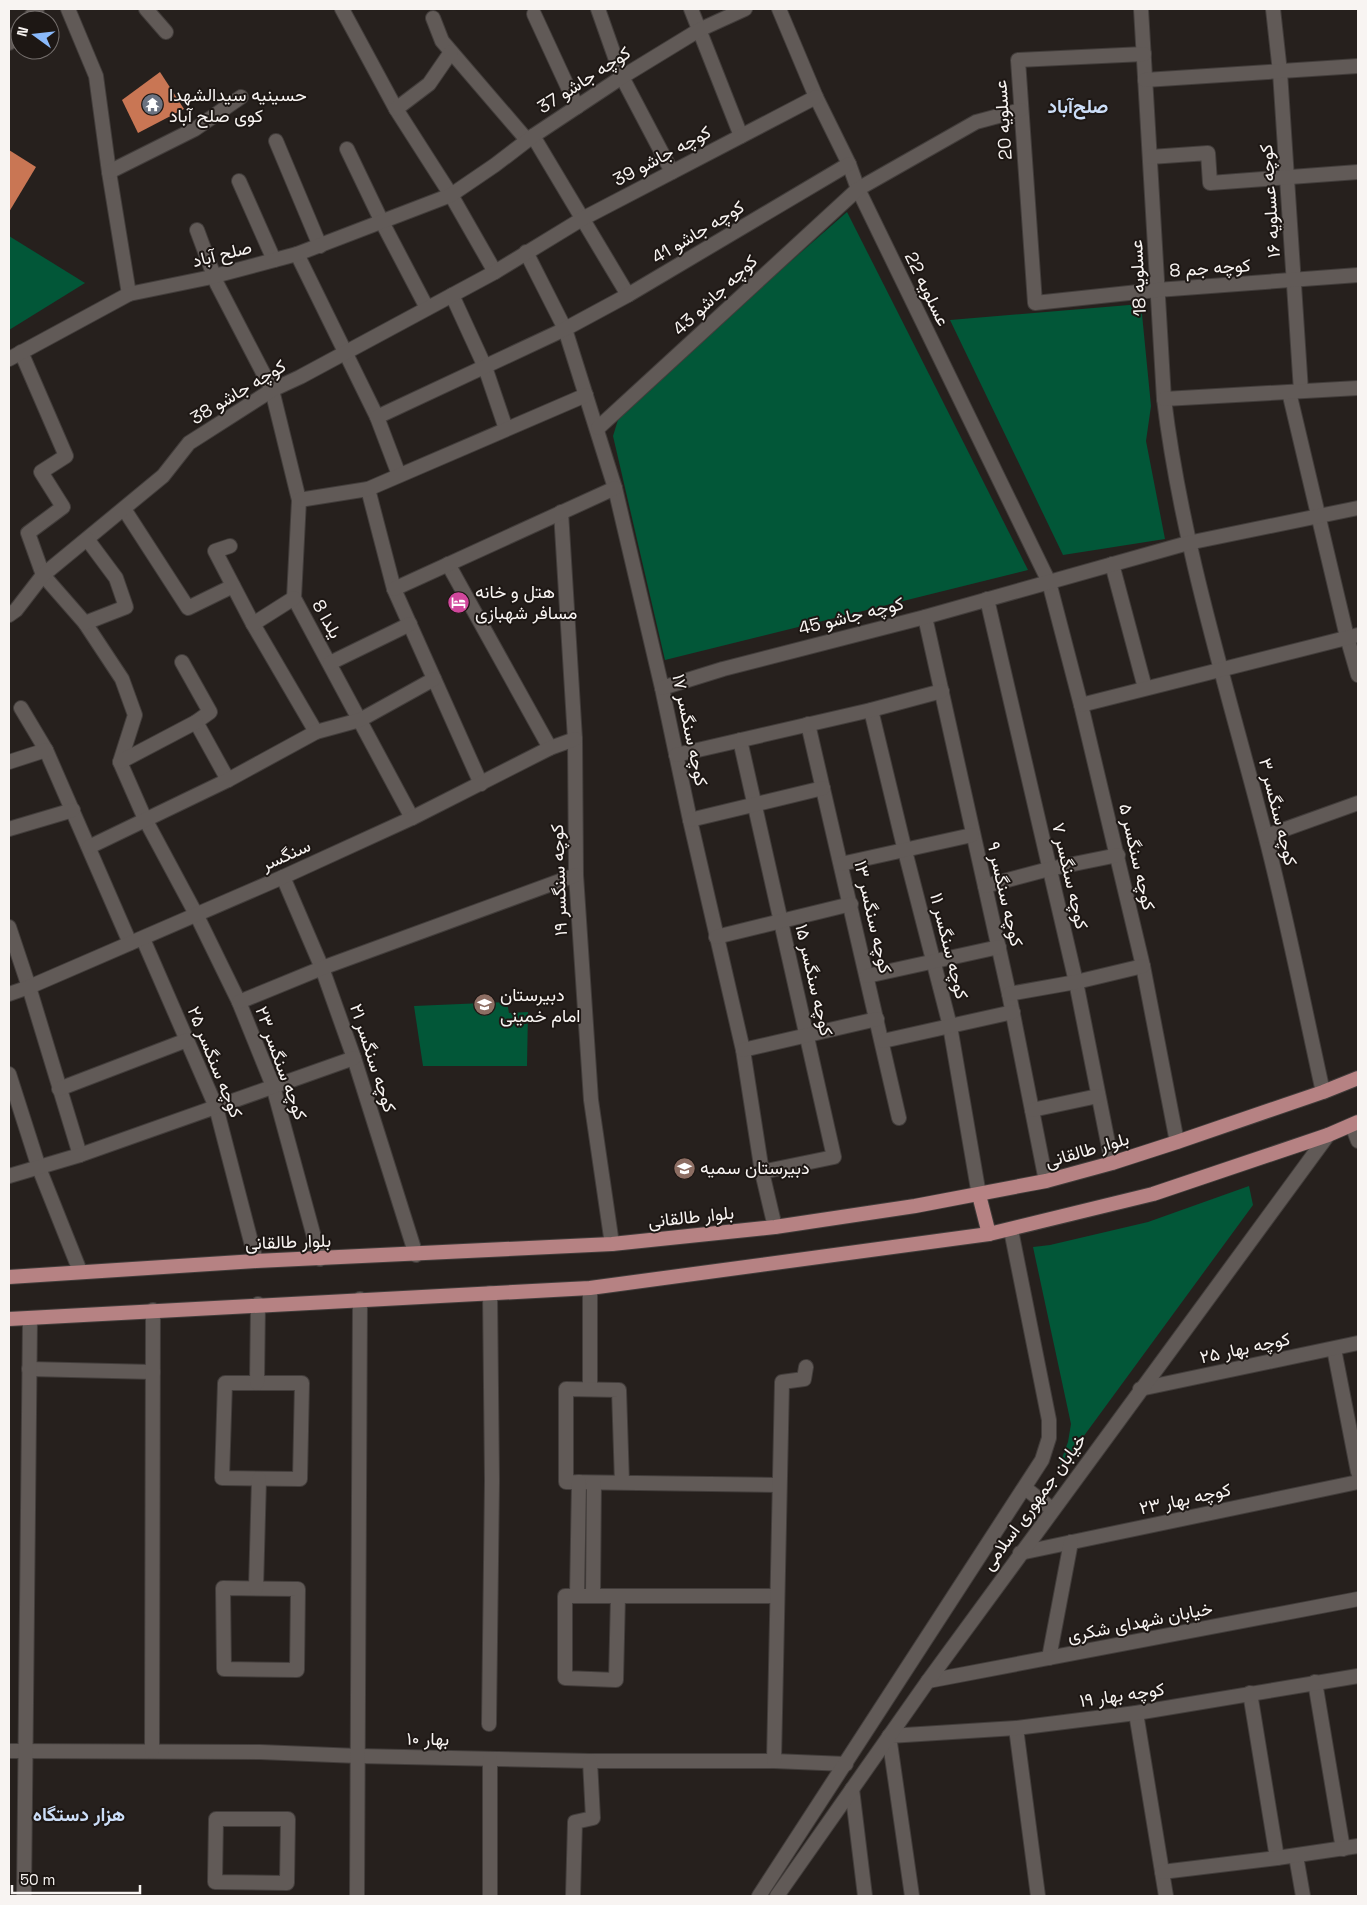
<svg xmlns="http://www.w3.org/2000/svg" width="1367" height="1905" font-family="'Space Grotesk',Vazirmatn,sans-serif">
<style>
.green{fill:#025738}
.building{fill:#c97654}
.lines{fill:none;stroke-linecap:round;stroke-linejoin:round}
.minor-casing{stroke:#423d3b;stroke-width:16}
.tertiary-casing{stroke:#423d3b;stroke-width:16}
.primary-casing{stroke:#423d3b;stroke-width:16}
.minor{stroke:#615a57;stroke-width:14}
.tertiary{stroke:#615a57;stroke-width:14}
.primary{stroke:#b68283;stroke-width:14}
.labels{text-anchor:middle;stroke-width:4;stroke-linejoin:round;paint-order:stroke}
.street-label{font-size:18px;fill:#f8f4f2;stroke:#1d1714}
.poi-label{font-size:18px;fill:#f8f4f2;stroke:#1d1714;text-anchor:start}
.neighbourhood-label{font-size:19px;font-weight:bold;fill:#ccdef8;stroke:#1d1714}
</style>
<rect width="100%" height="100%" fill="#26201d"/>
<g class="green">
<path d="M847,212L1028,570L665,660L613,436L621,410Z"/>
<path d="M9,236L85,283L9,330Z"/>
<path d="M1141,304L1151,406L1146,441L1165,539L1063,555L950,320Z"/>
<path d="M507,1002L509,1013L528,1012L527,1066H423L414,1006Z"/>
<path d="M1249,1186L1253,1205L1056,1474L1068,1442L1071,1424L1033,1247L1050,1245L1148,1222Z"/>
</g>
<g class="building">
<path d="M160,72L184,109L138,133L122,100Z"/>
<path d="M9,150L36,167L9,212Z"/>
</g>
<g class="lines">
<defs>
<g id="minor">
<path d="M68,9L96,76L109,172L129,294"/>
<path d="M146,9L166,32"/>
<path d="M342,9L396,109L451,195L495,272"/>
<path d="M598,9L622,77L672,172"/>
<path d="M691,9L741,136"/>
<path d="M779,9L816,97L849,164L858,189L1049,582L1081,705L1143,966L1177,1142"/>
<path d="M1141,9L1164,399C1182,547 1228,690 1265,834C1287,919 1304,1006 1323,1092"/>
<path d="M1273,9L1280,72L1301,391"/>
<path d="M534,14L577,107"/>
<path d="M433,18L442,41L527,140"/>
<path d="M1144,54L1018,60L1035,303L1157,290L1358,275"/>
<path d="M1145,80L1358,66"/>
<path d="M396,109L429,84L451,52"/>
<path d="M533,136L628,295"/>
<path d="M276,141L320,246"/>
<path d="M347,149L382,222L427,308"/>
<path d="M1150,157L1208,153L1210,183L1358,172"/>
<path d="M109,172L195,129L241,97"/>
<path d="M239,181L274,260"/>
<path d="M197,230L217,284L272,390L299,500L294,598L412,818"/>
<path d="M526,252L565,329L615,488L662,688L690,820L743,1050L762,1172L775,1227"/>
<path d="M297,254L377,417"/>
<path d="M452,295L485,367L506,429"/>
<path d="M21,352L66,456L41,472L63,507L28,533L43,575L85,623L122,679L135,715L120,762L145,819L197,916L239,1002L273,1086L320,1259"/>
<path d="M9,359L129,294L207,278L297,254L451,195L495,165L533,136L622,77L699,30L745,9"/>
<path d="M1289,392L1347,637L1358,675"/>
<path d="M1164,399L1358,388"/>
<path d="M598,428L858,189L976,122L1021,110"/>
<path d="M399,475L377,417L565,329L628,295L849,164"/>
<path d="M368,489L394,589L481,784"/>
<path d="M299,500L368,489L586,395"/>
<path d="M124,509L188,608L233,586"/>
<path d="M561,512L575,739L576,875L591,1100L612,1244"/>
<path d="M230,546L215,551L253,624L316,732"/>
<path d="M448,564L550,748"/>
<path d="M1112,564L1145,688"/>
<path d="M394,589L615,488"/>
<path d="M987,599L1076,982L1112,1163"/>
<path d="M9,615L16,610L43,575L163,476L189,443L272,390L300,377L495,272L582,219L816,97"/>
<path d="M925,617L1009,994L1046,1181"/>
<path d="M85,623L126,607L116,578L87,539"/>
<path d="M253,624L294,598"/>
<path d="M182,662L210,712L196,722L228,780"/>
<path d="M330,663L410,624"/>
<path d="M662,688L723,669L925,617L1188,543L1358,508"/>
<path d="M1081,705L1358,635"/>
<path d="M21,708L46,750L130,943"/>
<path d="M871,710L905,851L950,1026L979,1195"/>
<path d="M808,724L899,1118"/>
<path d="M740,740L834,1157L762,1172"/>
<path d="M676,755L871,710L942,691"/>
<path d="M9,762L46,750"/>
<path d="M120,762L196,722"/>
<path d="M690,820L823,788"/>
<path d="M9,829L73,810"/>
<path d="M1266,836L1358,803"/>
<path d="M89,847L228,780L316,732L360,720L434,679"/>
<path d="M841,864L972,835"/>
<path d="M283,877L322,968L354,1058L416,1255"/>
<path d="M985,886L1049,869L1118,855"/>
<path d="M9,927L29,987L80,1155"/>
<path d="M716,937L851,904"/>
<path d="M143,939L216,1107L256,1261"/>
<path d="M867,976L999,947"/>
<path d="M9,994L29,987L283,877L412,818L550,748L575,739"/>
<path d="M1009,994L1076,982L1143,966"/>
<path d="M239,1002L322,968L576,875"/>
<path d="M883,1041L1013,1012"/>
<path d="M743,1050L877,1019"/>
<path d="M9,1074L39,1168L80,1271"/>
<path d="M59,1089L187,1040"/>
<path d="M1032,1110L1098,1096"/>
<path d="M1352,1125L1358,1141"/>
<path d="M9,1176L80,1155L354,1058"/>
<path d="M1334,1349L1358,1472"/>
<path d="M29,1369L153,1372"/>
<path d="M225,1383H302L300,1479L222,1478Z"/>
<path d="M257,1383L258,1304"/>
<path d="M590,1389V1288"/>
<path d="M622,1483L619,1390L566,1389V1482C637,1483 708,1484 778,1485"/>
<path d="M1020,1553L1358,1482"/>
<path d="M223,1588L298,1589L297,1670L224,1669Z"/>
<path d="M256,1588L259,1479"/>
<path d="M577,1596L579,1482"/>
<path d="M593,1596L594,1483"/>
<path d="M618,1596L616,1680L565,1678V1596H776"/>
<path d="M1049,1658L1071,1542"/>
<path d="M1315,1682L1343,1849"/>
<path d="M1250,1693L1277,1858"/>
<path d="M1136,1713L1166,1896"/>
<path d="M489,1724L492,1481L490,1293"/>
<path d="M1016,1728L1038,1896"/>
<path d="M9,1751L260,1752L358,1756L590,1761H774L846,1764"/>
<path d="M152,1751L153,1310"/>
<path d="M774,1761L782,1382L804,1379L806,1367"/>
<path d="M852,1789L865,1896"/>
<path d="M216,1819H288L287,1883L215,1882Z"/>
<path d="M1296,1856L1303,1896"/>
<path d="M1162,1872L1277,1858L1358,1846"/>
<path d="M24,1896L30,1318"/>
<path d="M357,1896L360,1299"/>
<path d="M490,1896V1759"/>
<path d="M573,1896L575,1822L593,1818L590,1761"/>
<path d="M912,1896L889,1736L1016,1728L1136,1713L1358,1676"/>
</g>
<g id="tertiary">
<path d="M28,20L37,9"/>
<path d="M9,43L20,29"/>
<path d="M1140,1389L1358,1343"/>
<path d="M1025,1488L1052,1509"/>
<path d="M928,1681L1358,1599"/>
<path d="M759,1896L1042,1460L1049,1438V1420L1011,1230"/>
<path d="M777,1896L928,1681L1328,1135"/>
</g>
<g id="primary">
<path d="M979,1195L989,1234"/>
<path d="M9,1277L256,1261L612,1244L775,1227L915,1206L1046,1181L1112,1163L1177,1142L1323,1092L1358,1078"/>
<path d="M9,1319L590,1288L989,1234L1153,1194L1328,1135L1358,1122"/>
</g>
</defs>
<use href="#minor" class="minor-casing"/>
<use href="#tertiary" class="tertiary-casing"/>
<use href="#primary" class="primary-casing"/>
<use href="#minor" class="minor"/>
<use href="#tertiary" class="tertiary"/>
<use href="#primary" class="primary"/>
</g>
<defs>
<symbol id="temple-disc" viewBox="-11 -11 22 22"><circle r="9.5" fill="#6b7280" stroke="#1d1714"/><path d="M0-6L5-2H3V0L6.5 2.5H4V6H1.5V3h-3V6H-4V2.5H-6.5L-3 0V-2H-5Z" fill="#fff"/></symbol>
<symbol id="hotel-disc" viewBox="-11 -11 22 22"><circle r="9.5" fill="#d1479c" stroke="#1d1714"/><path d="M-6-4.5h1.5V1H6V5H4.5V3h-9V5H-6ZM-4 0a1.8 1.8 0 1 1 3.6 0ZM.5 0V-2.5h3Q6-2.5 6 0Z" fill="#fff"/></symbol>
<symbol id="school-disc" viewBox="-11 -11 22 22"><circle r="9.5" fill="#8d6e63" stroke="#1d1714"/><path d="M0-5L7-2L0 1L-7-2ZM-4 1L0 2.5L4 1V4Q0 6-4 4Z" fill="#fff"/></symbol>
</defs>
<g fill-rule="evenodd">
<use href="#temple-disc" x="140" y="92" width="25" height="25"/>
<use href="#hotel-disc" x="446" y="590" width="25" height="25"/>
<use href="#school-disc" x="472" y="992" width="25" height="25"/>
<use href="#school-disc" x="672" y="1156" width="25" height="25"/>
</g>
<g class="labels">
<g class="street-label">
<text transform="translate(584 80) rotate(-33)" y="6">کوچه جاشو 37</text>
<text transform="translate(1003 120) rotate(-94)" y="6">عسلویه 20</text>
<text transform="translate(662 156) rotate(-28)" y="6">کوچه جاشو 39</text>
<text transform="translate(1270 201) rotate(-94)" y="6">کوچه عسلویه ۱۶</text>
<text transform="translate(698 232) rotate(-31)" y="6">کوچه جاشو 41</text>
<text transform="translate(222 254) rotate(-14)" y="6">صلح آباد</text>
<text transform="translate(1210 268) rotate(-4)" y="6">کوچه جم 8</text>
<text transform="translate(1138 278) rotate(-93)" y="6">عسلویه 18</text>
<text transform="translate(927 289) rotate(64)" y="6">عسلویه 22</text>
<text transform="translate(715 295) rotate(-43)" y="6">کوچه جاشو 43</text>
<text transform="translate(238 392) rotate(-31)" y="6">کوچه جاشو 38</text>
<text transform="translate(851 616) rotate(-14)" y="6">کوچه جاشو 45</text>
<text transform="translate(327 619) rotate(61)" y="6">یلدا 8</text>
<text transform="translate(690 730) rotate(78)" y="6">کوچه سنگسر ۱۷</text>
<text transform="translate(1278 812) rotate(76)" y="6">کوچه سنگسر ۳</text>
<text transform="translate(286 855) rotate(-24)" y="6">سنگسر</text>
<text transform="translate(1137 857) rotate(77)" y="6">کوچه سنگسر ۵</text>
<text transform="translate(1070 876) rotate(77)" y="6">کوچه سنگسر ۷</text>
<text transform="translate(559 880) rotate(-92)" y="6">کوچه سنگسر ۱۹</text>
<text transform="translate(1005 894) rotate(77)" y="6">کوچه سنگسر ۹</text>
<text transform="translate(873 917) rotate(77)" y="6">کوچه سنگسر ۱۳</text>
<text transform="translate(949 946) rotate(76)" y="6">کوچه سنگسر ۱۱</text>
<text transform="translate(814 980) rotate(77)" y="6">کوچه سنگسر ۱۵</text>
<text transform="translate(373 1058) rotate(72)" y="6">کوچه سنگسر ۲۱</text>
<text transform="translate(215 1062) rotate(68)" y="6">کوچه سنگسر ۲۵</text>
<text transform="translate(281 1063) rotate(70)" y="6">کوچه سنگسر ۲۳</text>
<text transform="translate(1087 1150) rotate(-16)" y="6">بلوار طالقانی</text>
<text transform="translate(691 1217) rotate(-6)" y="6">بلوار طالقانی</text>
<text transform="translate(288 1242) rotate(-2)" y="6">بلوار طالقانی</text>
<text transform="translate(1245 1348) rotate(-12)" y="6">کوچه بهار ۲۵</text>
<text transform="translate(1185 1499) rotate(-12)" y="6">کوچه بهار ۲۳</text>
<text transform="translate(1034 1502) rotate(-54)" y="6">خیابان جمهوری اسلامی</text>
<text transform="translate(1140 1622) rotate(-11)" y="6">خیابان شهدای شکری</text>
<text transform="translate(1122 1695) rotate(-8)" y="6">کوچه بهار ۱۹</text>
<text transform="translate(428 1739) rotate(1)" y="6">بهار ۱۰</text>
</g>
<g class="poi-label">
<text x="169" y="101">حسینیه سیدالشهدا<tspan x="169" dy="21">کوی صلح آباد</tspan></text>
<text x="475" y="598">هتل و خانه<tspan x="475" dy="21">مسافر شهبازی</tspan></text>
<text x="500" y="1001">دبیرستان<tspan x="500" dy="21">امام خمینی</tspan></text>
<text x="700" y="1174">دبیرستان سمیه</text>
</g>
<g class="neighbourhood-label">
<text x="1078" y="113">صلح‌آباد</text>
<text x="79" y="1821">هزار دستگاه</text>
</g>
</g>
<rect width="1367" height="1905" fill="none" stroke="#f8f4f2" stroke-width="20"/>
<g transform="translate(35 35) rotate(285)"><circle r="24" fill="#1d1714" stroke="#756f6d"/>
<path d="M0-4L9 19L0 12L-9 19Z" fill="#8abafc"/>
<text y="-8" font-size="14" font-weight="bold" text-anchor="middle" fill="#f8f4f2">N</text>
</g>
<path d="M12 1885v8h128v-8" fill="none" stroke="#f8f4f2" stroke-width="2.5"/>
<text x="20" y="1885" font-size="15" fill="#f8f4f2" stroke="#1d1714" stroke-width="4" paint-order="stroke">50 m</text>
</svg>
